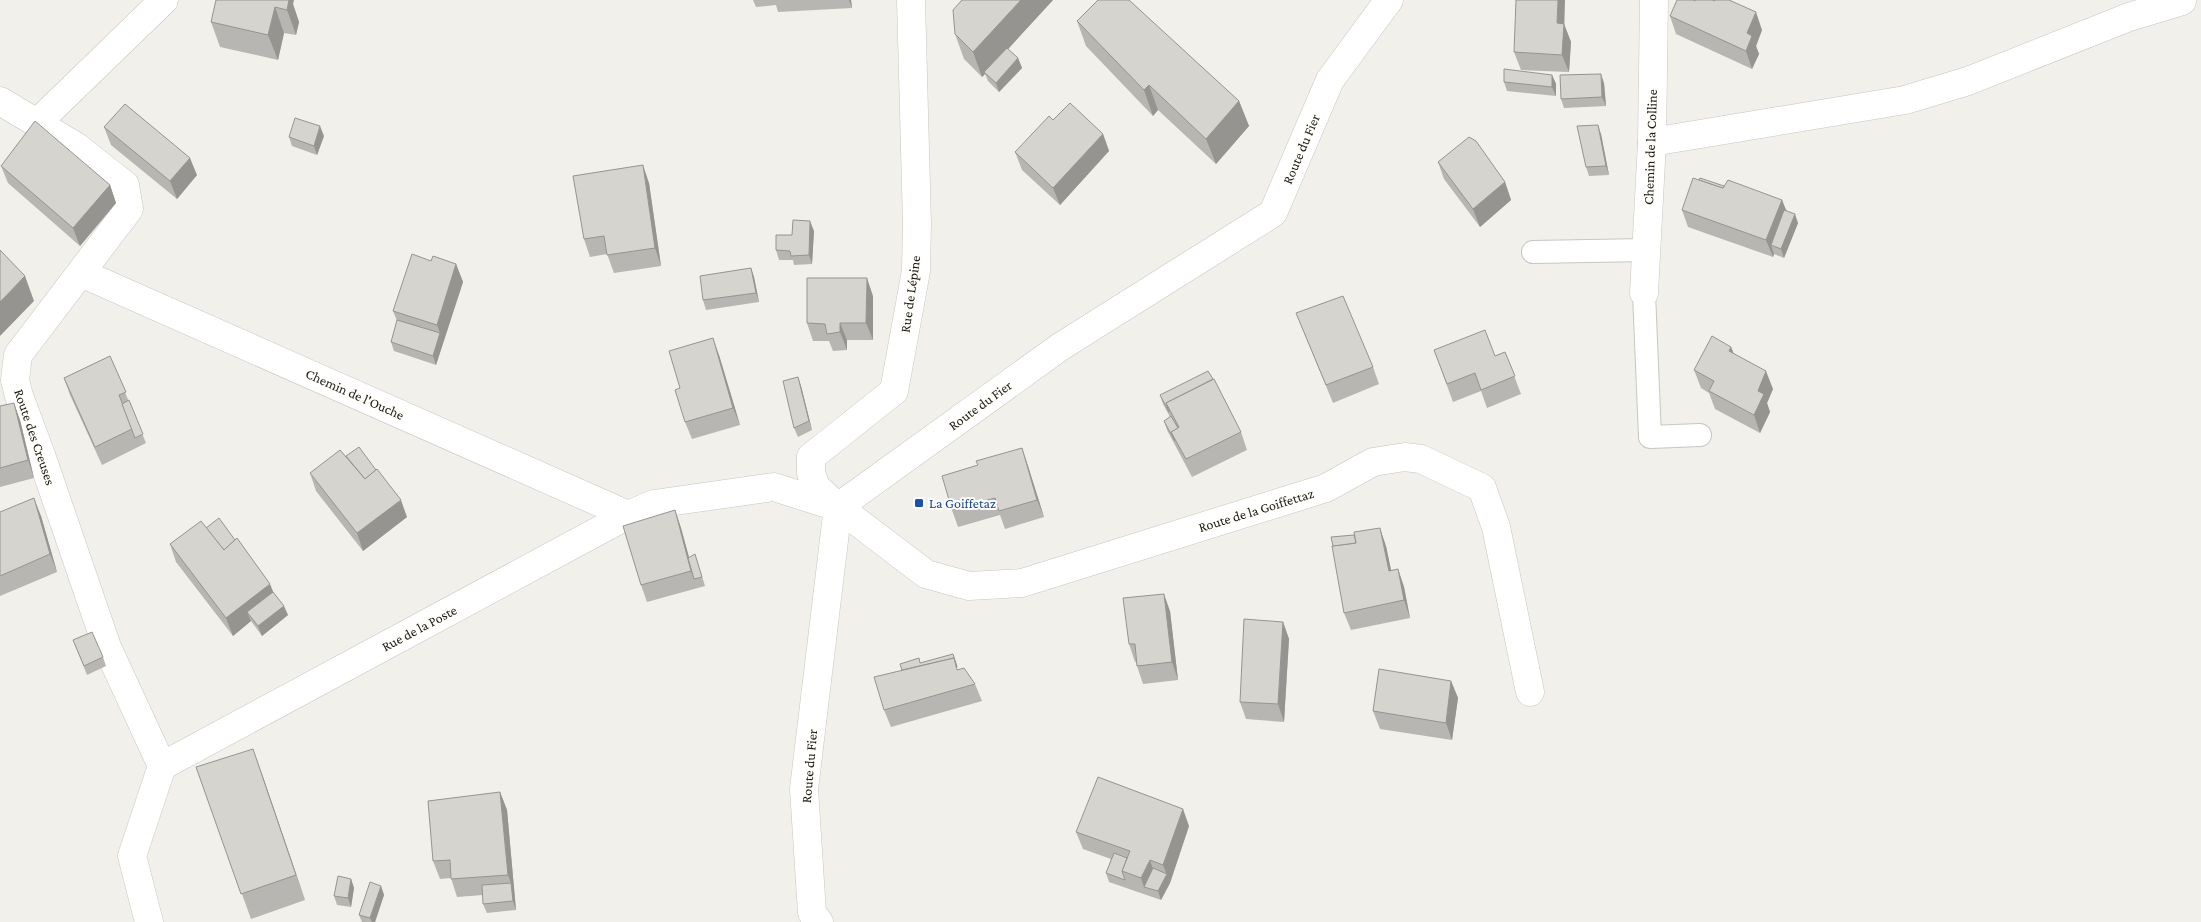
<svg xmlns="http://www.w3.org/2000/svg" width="2201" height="922" font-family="'Crimson Pro',serif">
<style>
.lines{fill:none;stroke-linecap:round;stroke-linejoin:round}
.service-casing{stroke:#c7c6c1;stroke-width:24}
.minor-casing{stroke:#c7c6c1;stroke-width:29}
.secondary-casing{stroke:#c7c6c1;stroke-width:29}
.service{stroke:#fff;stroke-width:22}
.minor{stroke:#fff;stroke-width:28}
.secondary{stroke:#fff;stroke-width:28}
.wall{fill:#b8b6b2}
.shaded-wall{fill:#969491}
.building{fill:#d6d4cf;stroke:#969491}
.transit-dot{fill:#1a4fb4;stroke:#fffef9;stroke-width:2}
.labels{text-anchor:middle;stroke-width:4;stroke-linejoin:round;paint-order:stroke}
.street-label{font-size:14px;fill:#1b1a18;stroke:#fffef9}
.transit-label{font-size:14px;fill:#164399;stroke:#fffef9;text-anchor:start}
</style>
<rect width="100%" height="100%" fill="#f2f0eb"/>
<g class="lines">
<defs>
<g id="service">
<path d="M1533,252L1646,250"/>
<path d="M1644,293L1650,437L1700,435"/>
</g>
<g id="minor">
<path d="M911,0L917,224L916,271L894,391L811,457V473L816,487L838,507L926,574L969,586L1022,583L1326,488L1373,462L1405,457L1421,459L1482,488L1496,527L1530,692"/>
<path d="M0,101L77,147L125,185L129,209L18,355L15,380L19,396L41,455L107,647L162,766"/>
<path d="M37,123L164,0"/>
<path d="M1652,142L1905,100L1968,81L2129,17L2182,1"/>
<path d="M81,273L628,515"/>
<path d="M1644,293L1652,142L1654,0"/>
<path d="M149,922L132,856L162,766L628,515L654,504L774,487L834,506"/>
</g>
<path id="secondary" d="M819,922L812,913L804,789L838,507L1060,347L1273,213L1330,80L1389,0"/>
</defs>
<use href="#service" class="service-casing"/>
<use href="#minor" class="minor-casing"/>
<use href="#secondary" class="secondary-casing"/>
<use href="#service" class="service"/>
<use href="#minor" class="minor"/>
<use href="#secondary" class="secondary"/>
</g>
<g class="wall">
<path d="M216,0L293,4L299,22L296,35L284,33L278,60L220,47L211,22Z"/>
<path d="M753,0H851L852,8L778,12L776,5L756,7Z"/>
<path d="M961,0H1053L1008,49L1018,58L1022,68L999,92L988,81L985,74L982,77L964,59L955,34Z"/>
<path d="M1670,16L1762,30L1756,46L1759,54L1752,69L1676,34Z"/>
<path d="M1077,21L1239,101L1249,126L1216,164L1158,110L1153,116L1086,46Z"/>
<path d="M1564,24L1571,42L1569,72L1521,70L1514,52Z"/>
<path d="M1552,75L1556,84V96L1507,91L1504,82Z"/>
<path d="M1604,83L1606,106L1564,108L1561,99Z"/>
<path d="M1053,120L1103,134L1109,151L1060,205L1022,170L1015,152Z"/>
<path d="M104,127L197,175L177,199L111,145Z"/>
<path d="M1601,134L1609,175L1589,176L1586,167Z"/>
<path d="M324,136L317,155L292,146L289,137Z"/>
<path d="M1438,162L1505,182L1511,200L1480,227L1444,179Z"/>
<path d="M1,166L110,185L116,203L80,246L8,183Z"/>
<path d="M1699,180L1782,200L1786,211L1798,223L1784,258L1774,254L1773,257L1688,227L1682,210Z"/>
<path d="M649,183L661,266L614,273L607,254L590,257L584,239Z"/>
<path d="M814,231L812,264L794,265L793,260H779L776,250L792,235Z"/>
<path d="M431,261L456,264L463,282L436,365L394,351L391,342L397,321L393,311Z"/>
<path d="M751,268L754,277L759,302L706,310L703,300Z"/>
<path d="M873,296V340H847V350L833,351L829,341H813L807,323Z"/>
<path d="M1296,313L1373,367L1379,384L1333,403L1303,330Z"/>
<path d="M1731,347L1734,354L1773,389L1767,403L1770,412L1760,433L1715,409L1709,393L1701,388L1694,370Z"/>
<path d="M1434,350L1495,356L1505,352L1521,394L1487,408L1481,391L1453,402Z"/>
<path d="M719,355L740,425L692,439L685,422L680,388Z"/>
<path d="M110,356L146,443L102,465L70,395L64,378Z"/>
<path d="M798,377L801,386L812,430L798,437L794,428Z"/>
<path d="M1160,395L1241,432L1247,450L1192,477L1167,430L1164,421L1170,417L1163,404Z"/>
<path d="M0,406L20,420L34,478L0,487Z"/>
<path d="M1022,448L1028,466L1044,517L1005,529L1000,515L958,527L952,510L978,465Z"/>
<path d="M310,473L407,517L363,551L316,491Z"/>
<path d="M675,510L681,528L689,558L695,554L705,586L647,602L641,585Z"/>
<path d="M0,512L41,516L57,572L0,596Z"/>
<path d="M206,528L273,592L288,615L262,636L251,621L233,636L176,562L170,544Z"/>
<path d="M1386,546L1391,571L1398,569L1404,587L1410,618L1351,630L1344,613Z"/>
<path d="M1170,611L1178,680L1143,684L1137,666L1136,662H1135L1129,644Z"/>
<path d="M1283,622L1289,639L1284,722L1246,719L1240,702Z"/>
<path d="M73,640L103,657L106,666L87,675Z"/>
<path d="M921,663L958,670L975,684L982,701L891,727L884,710L902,670Z"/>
<path d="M1451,681L1458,698L1452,740L1380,729L1373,711Z"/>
<path d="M196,767L262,774L305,900L251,919Z"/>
<path d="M500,792L507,810L516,910L487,913L483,904V895L457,897L451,878L440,879L433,861Z"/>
<path d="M1189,826L1170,883L1161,900L1109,882L1106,873L1111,859L1083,849L1076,832Z"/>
<path d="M351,879L354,888L351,907L337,905L334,896Z"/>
<path d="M381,886L384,895L375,922H362L359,915Z"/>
</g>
<g class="shaded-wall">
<path d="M282,0H294L293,4L299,22L296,35L287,10Z"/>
<path d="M849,0H851L852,8Z"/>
<path d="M1021,0H1053L986,73L984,72L985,74L982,77L973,52Z"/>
<path d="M1558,0H1565L1564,37V24L1571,42L1569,72L1562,55L1557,23Z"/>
<path d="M275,7L284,33L278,60L268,35Z"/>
<path d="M1756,12L1762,30L1756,46L1759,54L1752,69L1746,51L1747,33Z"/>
<path d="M1018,58L1022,68L999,92L996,83Z"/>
<path d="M1601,74L1604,83L1606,106L1602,97Z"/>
<path d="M1552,75L1556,84V96L1552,87Z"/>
<path d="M1149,85L1158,110L1153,116L1144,90Z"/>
<path d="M1239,101L1249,126L1216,164L1206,139Z"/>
<path d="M1598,125L1601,134L1609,175L1606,166Z"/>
<path d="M320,126L324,136L317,155L314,146Z"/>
<path d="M1103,134L1109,151L1060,205L1053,188Z"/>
<path d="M190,158L197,175L177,199L170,181Z"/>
<path d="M643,165L649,183L661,266L655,248Z"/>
<path d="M1505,182L1511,200L1480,227L1473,209Z"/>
<path d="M110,185L116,203L80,246L73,228Z"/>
<path d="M1782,200L1789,217L1771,245L1774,254L1773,257L1766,240Z"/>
<path d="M1795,214L1798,223L1784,258L1781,249Z"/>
<path d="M810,221L814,231L812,264L809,255Z"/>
<path d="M456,264L463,282L436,365L433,356L440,333L437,325Z"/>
<path d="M751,268L754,277L759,302L756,293Z"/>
<path d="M25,276L34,301L0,336V302Z"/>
<path d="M867,278L873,296V340L866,323Z"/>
<path d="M840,323L847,340V350L840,332Z"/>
<path d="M713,338L719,355L740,425L733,408Z"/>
<path d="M1731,347L1738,365L1729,351Z"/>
<path d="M1766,371L1773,389L1767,403L1770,412L1760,433L1754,415L1758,391Z"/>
<path d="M798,377L801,386L812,430L809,421Z"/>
<path d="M14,403L20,420L34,478L28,460Z"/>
<path d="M1022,448L1028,466L1044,517L1037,500Z"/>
<path d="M34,498L41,516L57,572L50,554Z"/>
<path d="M401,500L407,517L363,551L357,533Z"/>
<path d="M675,510L681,528L695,579H694L691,571Z"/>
<path d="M1380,528L1386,546L1395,589L1389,571Z"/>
<path d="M1398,569L1404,587L1410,618L1404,600Z"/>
<path d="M270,584L277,601L247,612L251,621L233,636L226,618Z"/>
<path d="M1164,594L1170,611L1178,680L1172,662Z"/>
<path d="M284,606L288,615L262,636L258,626Z"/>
<path d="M1283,622L1289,639L1284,722L1278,704Z"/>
<path d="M1451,681L1458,698L1452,740L1446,723Z"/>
<path d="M253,749L262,774L305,900L296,875Z"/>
<path d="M500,792L507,810L516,910L513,901L511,883L508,875Z"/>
<path d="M1183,809L1189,826L1170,883L1163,865Z"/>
<path d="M1150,860L1156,878L1144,887L1141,878Z"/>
<path d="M1167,874L1170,883L1161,900L1158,891Z"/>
<path d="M351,879L354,888L351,907L348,898Z"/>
<path d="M381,886L384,895L375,922H372L370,918Z"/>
</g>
<g class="building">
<path d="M216,0H289L287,10L275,7L268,35L211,22Z"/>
<path d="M962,0H1021L973,52L955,34L953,10Z"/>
<path d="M1098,0H1129L1239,101L1206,139L1149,85L1144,90L1077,21Z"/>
<path d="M1516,0H1558L1557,23L1564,24L1562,55L1514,52Z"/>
<path d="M1677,0H1693L1695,1V0H1712L1714,1L1715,0H1729L1756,12L1747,33L1752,36L1746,51L1670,16Z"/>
<path d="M1007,48L1018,58L996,83L984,72Z"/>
<path d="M1504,69L1552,75V87L1504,82Z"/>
<path d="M1601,74L1602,97L1561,99L1560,75Z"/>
<path d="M1070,103L1103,134L1053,188L1015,152L1049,116L1053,120Z"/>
<path d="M125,104L190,158L170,181L104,127Z"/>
<path d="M295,118L320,126L314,146L289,137Z"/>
<path d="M35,121L110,185L73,228L1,166Z"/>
<path d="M1598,125L1606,166L1586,167L1577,126Z"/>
<path d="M1469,137L1476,141L1505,182L1473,209L1438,162Z"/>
<path d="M643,165L655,248L607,255L604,236L584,239L573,176Z"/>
<path d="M1693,178L1723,188L1728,180L1782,200L1766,240L1682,210Z"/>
<path d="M1700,178L1724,186L1723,188L1699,180Z"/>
<path d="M1784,210L1795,214L1781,249L1771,245Z"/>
<path d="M793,220L810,221L809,255L791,256L790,251L776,250V235H792Z"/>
<path d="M0,250L25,276L0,302Z"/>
<path d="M412,254L431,261L433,256L456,264L437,325L393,311Z"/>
<path d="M751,268L756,293L703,300L700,276Z"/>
<path d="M807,278H867L866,323H840V332L827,334L825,324L807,323Z"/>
<path d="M1343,296L1373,367L1326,385L1296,313Z"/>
<path d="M397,320L440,333L433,356L391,342Z"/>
<path d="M1485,330L1495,356L1505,352L1515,376L1481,390L1475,373L1447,384L1434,350Z"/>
<path d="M1712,336L1731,347L1729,351L1766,371L1758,391L1764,394L1754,415L1709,391L1714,381L1694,370Z"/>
<path d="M713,338L733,408L685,422L675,390L680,388L669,351Z"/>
<path d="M110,356L126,392L119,395L132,429L95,447L64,378Z"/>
<path d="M1208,371L1213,379L1166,403L1169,412L1160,395Z"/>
<path d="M798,377L809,421L794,428L783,381Z"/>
<path d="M1214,379L1241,432L1186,459L1171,432L1179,427L1166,403Z"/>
<path d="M129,400L143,434L135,438L122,404Z"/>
<path d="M14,403L28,460L0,468V406Z"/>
<path d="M1171,416L1178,428L1171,432L1175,441L1164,421Z"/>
<path d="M359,447L376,470L365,479L346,456Z"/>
<path d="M1022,448L1037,500L999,511L995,498L952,510L942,476L978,465L976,461Z"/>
<path d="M340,450L365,479L377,469L401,500L357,533L310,473Z"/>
<path d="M34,498L50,554L0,576V512Z"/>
<path d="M675,510L691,571L641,585L623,526Z"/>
<path d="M219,518L235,540L224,550L206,528Z"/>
<path d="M201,521L224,550L237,538L270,584L226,618L170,544Z"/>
<path d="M1380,528L1389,571L1398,569L1404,600L1344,613L1332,546L1356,543L1354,532Z"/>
<path d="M1354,535L1356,543L1333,546L1331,537Z"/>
<path d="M695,554L702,577L694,579L688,558Z"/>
<path d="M273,592L284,606L258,626L247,612Z"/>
<path d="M1164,594L1172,662L1137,666L1135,644H1129L1123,598Z"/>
<path d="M1244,619L1283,622L1278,704L1240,702Z"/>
<path d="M92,632L103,657L84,666L73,640Z"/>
<path d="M953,654L957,667L954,658L902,670L900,664L919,658L920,663Z"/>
<path d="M954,658L957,670L964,668L975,684L884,710L874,677Z"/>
<path d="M1379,669L1451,681L1446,723L1373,711Z"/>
<path d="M253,749L296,875L241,894L196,767Z"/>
<path d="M1098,777L1183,809L1163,865L1150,860L1141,878L1122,871L1130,851L1076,832Z"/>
<path d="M500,792L508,875L451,879L450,860L433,861L428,801Z"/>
<path d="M1114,853L1127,858L1122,871L1125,880L1106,873Z"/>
<path d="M1153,868L1167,874L1158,891L1144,887Z"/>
<path d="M338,876L351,879L348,898L334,896Z"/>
<path d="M370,882L381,886L370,918L359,915Z"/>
<path d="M511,883L513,901L483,904L482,885Z"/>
</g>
<rect class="transit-dot" x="914" y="498" width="10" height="10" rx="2.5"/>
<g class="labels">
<g class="street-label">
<text transform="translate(1650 147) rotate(-88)" y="5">Chemin de la Colline</text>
<text transform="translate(1301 149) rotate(-67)" y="5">Route du Fier</text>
<text transform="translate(910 294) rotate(-82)" y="5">Rue de Lépine</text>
<text transform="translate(355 394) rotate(24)" y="5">Chemin de l'Ouche</text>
<text transform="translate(980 405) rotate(-36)" y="5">Route du Fier</text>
<text transform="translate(35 437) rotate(71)" y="5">Route des Creuses</text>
<text transform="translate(1256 510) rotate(-17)" y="5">Route de la Goiffettaz</text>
<text transform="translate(419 628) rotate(-28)" y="5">Rue de la Poste</text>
<text transform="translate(809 766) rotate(-85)" y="5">Route du Fier</text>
</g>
<g class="transit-label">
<text x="929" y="508">La Goiffetaz</text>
</g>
</g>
</svg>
